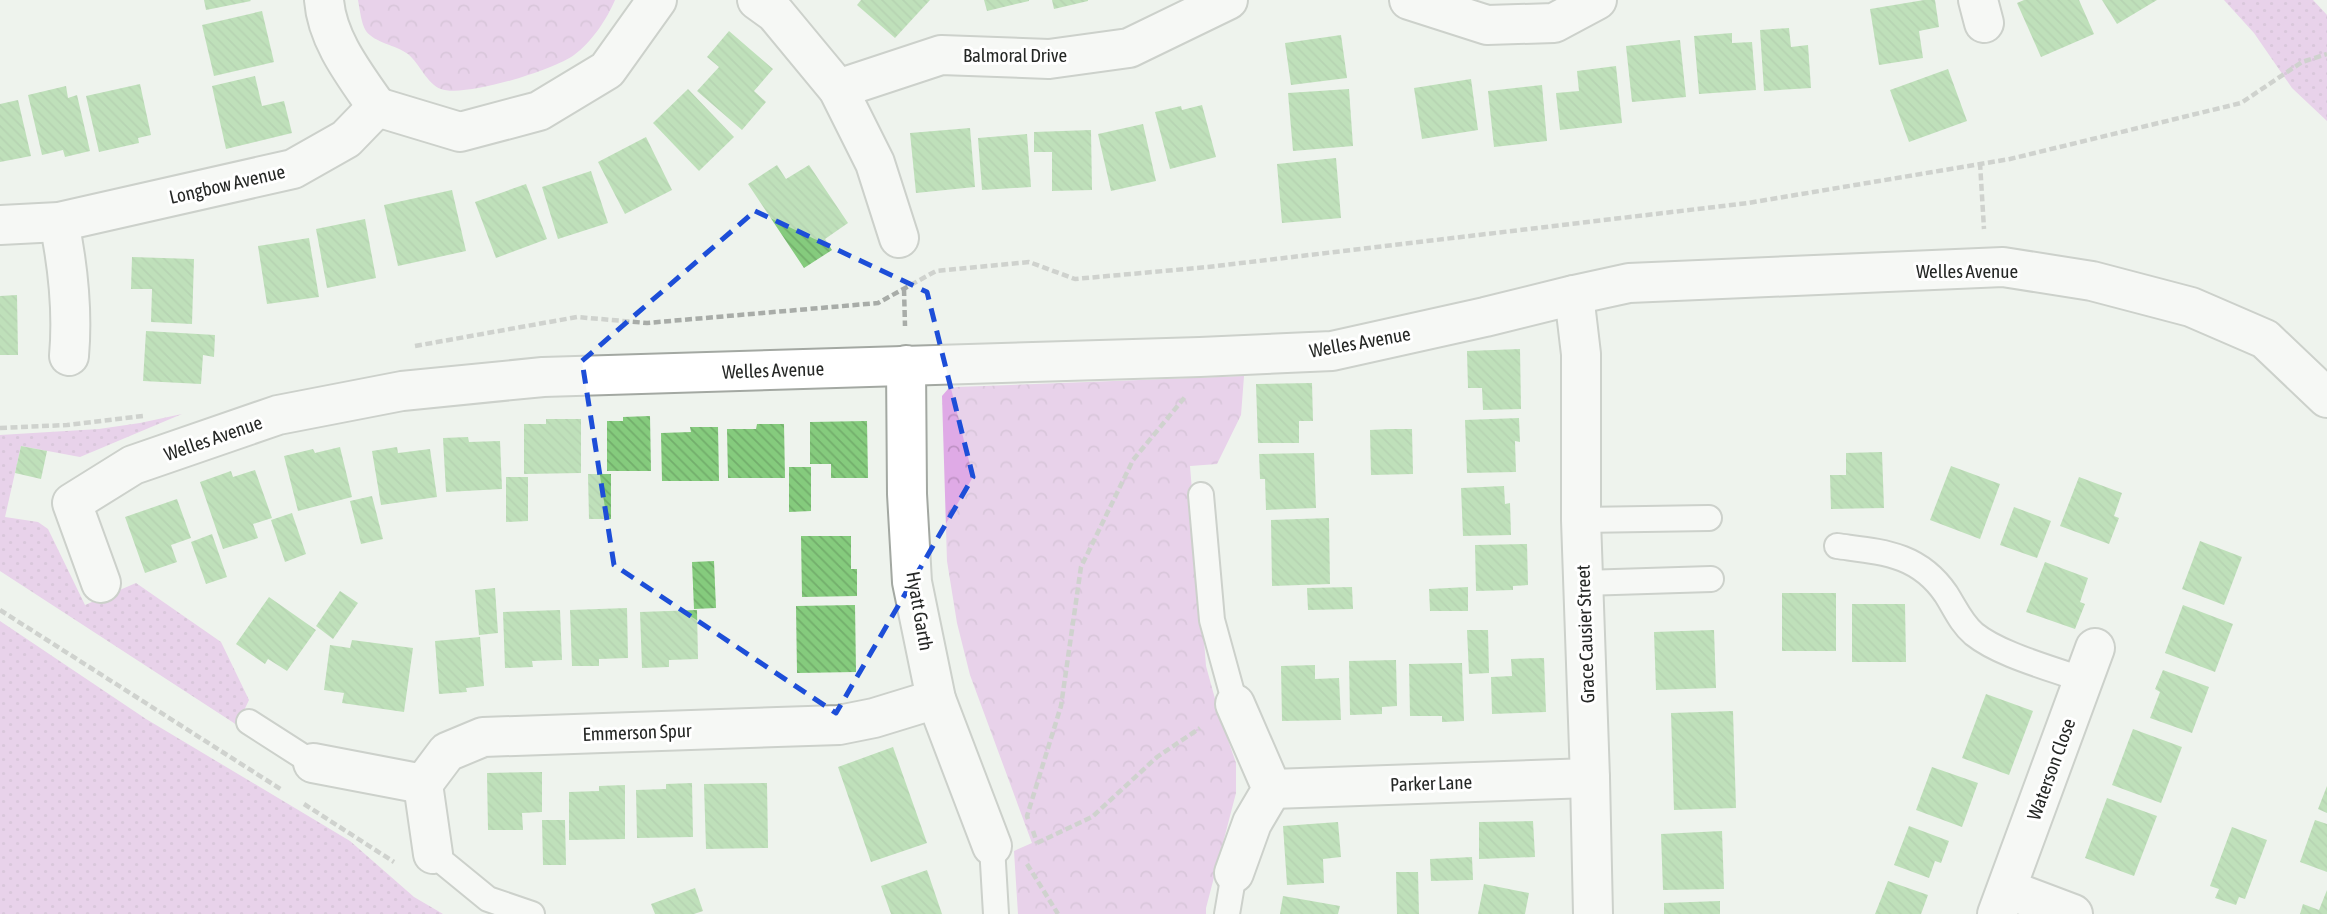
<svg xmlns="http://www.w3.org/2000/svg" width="2327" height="914" font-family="'Asap Condensed',sans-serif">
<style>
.grass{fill:url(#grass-dots)}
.forest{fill:url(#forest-crowns)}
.building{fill:url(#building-back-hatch)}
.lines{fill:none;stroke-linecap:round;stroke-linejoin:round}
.service-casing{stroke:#a3a8a2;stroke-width:28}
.minor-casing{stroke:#a3a8a2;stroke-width:42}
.path{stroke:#a8aca8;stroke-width:4.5;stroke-dasharray:7 3.5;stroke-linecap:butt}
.service{stroke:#fff;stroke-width:24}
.minor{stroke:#fff;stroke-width:38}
.marked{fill:none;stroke:#1d4ed8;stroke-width:5;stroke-dasharray:14 9;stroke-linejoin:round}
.labels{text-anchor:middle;stroke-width:6;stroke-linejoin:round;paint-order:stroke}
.street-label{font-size:19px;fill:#252725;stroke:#fff}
</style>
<defs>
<pattern id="grass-dots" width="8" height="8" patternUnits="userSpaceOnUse" patternTransform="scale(1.75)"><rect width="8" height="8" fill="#dfaae6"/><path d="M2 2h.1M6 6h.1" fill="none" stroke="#bf92c5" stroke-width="1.8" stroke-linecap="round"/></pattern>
<pattern id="forest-crowns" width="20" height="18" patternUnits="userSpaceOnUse" patternTransform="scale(1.75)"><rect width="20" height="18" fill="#dfaae6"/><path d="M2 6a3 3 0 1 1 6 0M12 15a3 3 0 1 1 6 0" fill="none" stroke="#bf92c5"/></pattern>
<pattern id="building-back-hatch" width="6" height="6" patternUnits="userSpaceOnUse" patternTransform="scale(1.75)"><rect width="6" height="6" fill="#85cb7d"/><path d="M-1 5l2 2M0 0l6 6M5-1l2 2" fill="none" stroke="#73ae6c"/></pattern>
</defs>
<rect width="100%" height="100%" fill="#eef3ed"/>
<g class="grass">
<path d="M2224,0H2313L2327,15V121L2292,88L2254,33Z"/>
<path d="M182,414L80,457L21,446L5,517L38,522L48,529L85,605L136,583L221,642L249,700L237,725L0,571V435L99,429L140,423Z"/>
<path d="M0,621L146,719L350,841L414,897L443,914H0Z"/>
</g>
<g class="forest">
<path d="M358,0H615C607,19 591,43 574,55C554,70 464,98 441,89C427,84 420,64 408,54C396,45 375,43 366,31C361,23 360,10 358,0Z"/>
<path d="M1244,376L1241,415L1217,464L1190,466L1206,666L1220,717L1236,763V793L1206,908V914H1018L1014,851L1032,843L970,675L957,623L947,561L942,396L948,389L957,387Z"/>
</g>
<g class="building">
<path d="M204,0H250L251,1L206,10Z"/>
<path d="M861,0H930L895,38L857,5Z"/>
<path d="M984,0H1029V1L987,11Z"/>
<path d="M1052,0H1088V1L1054,9Z"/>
<path d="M1924,0H1935L1939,27L1919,31L1923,58L1879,65L1870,9Z"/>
<path d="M2024,0H2079L2094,34L2041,57L2017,3Z"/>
<path d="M2102,0H2157L2117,24Z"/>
<path d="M262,11L274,62L214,76L202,25Z"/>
<path d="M1789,28L1791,47L1808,45L1811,88L1764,91L1760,30Z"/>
<path d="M729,31L773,69L754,91L766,102L742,130L697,91L719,67L707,57Z"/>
<path d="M1732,33V43L1752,42L1756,90L1699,94L1694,36Z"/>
<path d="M1341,35L1347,78L1291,85L1285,43Z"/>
<path d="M1680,40L1686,97L1632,102L1626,46Z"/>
<path d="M1616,66L1622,123L1560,130L1556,93L1579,91L1577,71Z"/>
<path d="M1948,69L1967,121L1909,142L1890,90Z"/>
<path d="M255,76L262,106L284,101L292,133L226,149L212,86Z"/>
<path d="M1471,79L1478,130L1422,139L1414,88Z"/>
<path d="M140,84L151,135L138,138L139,143L99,152L86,96Z"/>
<path d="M1542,85L1547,141L1494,147L1488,91Z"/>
<path d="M66,86L68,98L77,95L90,151L65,157L63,150L42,155L28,95Z"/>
<path d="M688,89L734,137L699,171L653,123Z"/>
<path d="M1349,89L1353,146L1293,151L1288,93Z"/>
<path d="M18,100L31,156L0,162V104Z"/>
<path d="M1202,105L1216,157L1170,169L1155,112L1181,106L1182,110Z"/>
<path d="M1143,124L1156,181L1111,191L1098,134Z"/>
<path d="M970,128L975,187L916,193L910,133Z"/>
<path d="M1091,130L1092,190L1052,191V152H1034V132Z"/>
<path d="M1027,134L1031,187L982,190L978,138Z"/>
<path d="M646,137L672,190L625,214L598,162Z"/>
<path d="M1336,158L1341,218L1282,223L1277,164Z"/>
<path d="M777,165L786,179L809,165L848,223L825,239L832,250L804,268L748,184Z"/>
<path d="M591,171L608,223L558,239L542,187Z"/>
<path d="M526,184L547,239L496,258L475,202Z"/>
<path d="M452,190L466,251L398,266L384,205Z"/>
<path d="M365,219L376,278L327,288L316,229Z"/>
<path d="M309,238L319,297L267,304L258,246Z"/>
<path d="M132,257L194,259L192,324L151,322L152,289H131Z"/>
<path d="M17,295L18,355H0V296Z"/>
<path d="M146,331L215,335L214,357L203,355L201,384L143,381Z"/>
<path d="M1520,349L1521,409L1483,410L1482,388H1468L1467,351Z"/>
<path d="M1312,383L1313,421H1299V443H1258L1256,384Z"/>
<path d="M650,416L651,471H607V421H623V417Z"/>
<path d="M1519,418L1520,442L1515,441L1516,472L1467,473L1465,420Z"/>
<path d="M546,419H581V473L524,474V424H546Z"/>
<path d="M867,421L868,478H831V464H810V422Z"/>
<path d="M757,424H784L785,478H728L727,429H756Z"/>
<path d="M690,427H718L719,481H662L661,433L691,432Z"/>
<path d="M1391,429H1412L1413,474L1371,475L1370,430Z"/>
<path d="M468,437L469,442L500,441L502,489L446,492L443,438Z"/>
<path d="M21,446L47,451L41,479L15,473Z"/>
<path d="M340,447L352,497L298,511L284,456L313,449L315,453Z"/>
<path d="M397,447L398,453L430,449L437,497L381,505L372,451Z"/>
<path d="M1882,452L1884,508L1831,509L1830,475H1846V453Z"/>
<path d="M1314,453L1316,508L1266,510L1265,479H1260L1259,454Z"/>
<path d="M1951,466L2000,484L1980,539L1930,520Z"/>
<path d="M789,467H811V511L789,512Z"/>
<path d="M255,470L272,518L253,524L258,538L223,549L200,482L231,471L233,477Z"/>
<path d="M588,474H611V519H589Z"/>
<path d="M506,477H528V521L506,522Z"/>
<path d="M2079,477L2122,493L2114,516L2119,518L2109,544L2060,526Z"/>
<path d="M1504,486L1505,504L1510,503L1511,535L1463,536L1461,488Z"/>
<path d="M372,496L383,539L361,544L350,501Z"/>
<path d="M177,499L191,538L171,545L177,562L145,573L125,517Z"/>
<path d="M2014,507L2051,521L2037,558L2000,545Z"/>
<path d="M292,513L306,554L285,562L271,520Z"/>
<path d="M1329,518L1330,584L1272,586L1271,520Z"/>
<path d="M212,534L227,577L206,584L191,542Z"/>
<path d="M801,536H851V569H857V596L802,597Z"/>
<path d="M2200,541L2242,557L2224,605L2182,589Z"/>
<path d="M1527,544L1528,585L1513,586V590L1476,591L1475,545Z"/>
<path d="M714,561L716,608L694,609L692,562Z"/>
<path d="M2045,562L2088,578L2080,602L2085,604L2075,629L2026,612Z"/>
<path d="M1352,587L1353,609L1308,610L1307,588Z"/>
<path d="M1468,587V611H1430L1429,589Z"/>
<path d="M495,588L498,633L479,635L475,590Z"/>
<path d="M340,591L358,603L333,639L316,626Z"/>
<rect x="1782" y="593" width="54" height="58"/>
<path d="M269,597L316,630L287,671L268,659L265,664L236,644Z"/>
<path d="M1852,604H1905L1906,662H1852Z"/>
<path d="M855,605L856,672L797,673L796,606Z"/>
<path d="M2183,605L2233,624L2215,672L2165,653Z"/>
<path d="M627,608L628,658L599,659V666H572L570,610Z"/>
<path d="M560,610L562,660L532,661L533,667L505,668L503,612Z"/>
<path d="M697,610L698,659L669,660V667L642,668L640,612Z"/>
<path d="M1467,630H1488L1489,673L1469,674Z"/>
<path d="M1714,630L1716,688L1656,690L1654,632Z"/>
<path d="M480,637L484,686L466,688L467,692L439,694L435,641Z"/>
<path d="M352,640L413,648L404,712L342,703L344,693L324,690L330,645L350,648Z"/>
<path d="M1544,658L1546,712L1492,714L1491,677L1512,676L1511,659Z"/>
<path d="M1396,660L1397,706L1382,707V714L1350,715L1349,661Z"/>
<path d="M1462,663L1464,721L1442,722V716H1410L1409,664Z"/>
<path d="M1315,665V679L1339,678L1341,720L1282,721L1281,666Z"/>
<path d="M2163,670L2209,687L2192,733L2150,718L2160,692L2155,689Z"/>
<path d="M1986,694L2033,711L2009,775L1962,758Z"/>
<path d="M1733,711L1736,808L1674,810L1671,713Z"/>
<path d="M2133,729L2182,747L2161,803L2112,785Z"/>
<path d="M893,747L927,843L871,862L838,767Z"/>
<path d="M1932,767L1978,783L1962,827L1916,810Z"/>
<path d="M542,772V812L522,813L523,830H488L487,773Z"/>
<path d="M692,783L693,837L637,838L636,790L666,789V784Z"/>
<path d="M767,783L768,848L706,849L704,784Z"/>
<path d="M625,785V839L569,840V792L599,791V786Z"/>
<path d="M2327,786V813L2318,809Z"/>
<path d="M2107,798L2157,816L2134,876L2085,858Z"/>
<path d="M542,820H565L566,865H543Z"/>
<path d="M2315,820L2327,824V872L2300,862Z"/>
<path d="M1533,821L1535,857L1479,859V822Z"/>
<path d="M1338,822L1341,857L1323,859L1324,883L1287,885L1283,826Z"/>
<path d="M1909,826L1949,841L1941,863L1935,861L1929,878L1894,865Z"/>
<path d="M2232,827L2267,840L2245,899L2239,897L2236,905L2215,898L2219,889L2210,886Z"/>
<path d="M1722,831L1724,889L1663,890L1661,834Z"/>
<path d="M1472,857L1473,880L1431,881L1430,859Z"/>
<path d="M927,870L942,914H891L881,886Z"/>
<path d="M1396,872H1418L1419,914H1397Z"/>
<path d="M1888,881L1928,895L1921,914H1875Z"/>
<path d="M1484,884L1529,893L1525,914H1478Z"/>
<path d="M695,888L703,911L694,914H655L651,904Z"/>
<path d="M2327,890V914H2300L2303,904L2319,910Z"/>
<path d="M1283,896L1340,906L1338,914H1280Z"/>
<path d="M1720,901V914H1664V903Z"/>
</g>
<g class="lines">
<defs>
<g id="service">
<path d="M1201,495L1212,620L1235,704"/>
<path d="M1581,520L1709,518"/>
<path d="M1837,546C1881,552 1918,553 1946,594C1955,608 1961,623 1974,634C2000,655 2051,668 2083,680"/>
<path d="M1583,583L1711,579"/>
<path d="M249,722L313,763"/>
<path d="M992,846L996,914"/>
<path d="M433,854L488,899L532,914"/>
<path d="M1227,914L1234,873"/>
</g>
<g id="minor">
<path d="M324,0C327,40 355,75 377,107"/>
<path d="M757,0L775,13L838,89L875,163L899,238"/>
<path d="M1409,0L1487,25L1554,23L1597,0"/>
<path d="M1978,0L1984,23"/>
<path d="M838,89L941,55L1049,59L1129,48L1228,0"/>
<path d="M377,107L460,132L539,111L607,70L657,0"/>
<path d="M59,222C68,266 73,311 69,356"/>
<path d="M0,225L59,222L293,169L346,139L377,107"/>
<path d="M1574,295L1629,283L2003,267L2092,281L2191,307L2265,339L2327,398"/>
<path d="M906,365L907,494L912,582L936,699L992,846"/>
<path d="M101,583L72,503L133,465L278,415L402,391L543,377L1200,357L1332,351L1485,317L1574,295L1581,354V520L1590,778L1593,914"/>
<path d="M313,763L423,784"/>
<path d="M1272,789L1590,778"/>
<path d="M433,854L423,784L447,752L483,737L839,725L874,718L936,699"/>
<path d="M1234,873L1252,823L1272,789L1235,704"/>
<path d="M2007,889L2073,914"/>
<path d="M1997,914L2095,648"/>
</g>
</defs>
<use href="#service" class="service-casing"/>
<use href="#minor" class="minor-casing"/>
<g class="path">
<path d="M1980,163L1984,229"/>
<path d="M904,289L905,326"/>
<path d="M415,346L577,317L647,323L878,303L936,271L1029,262L1075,279L1208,267L1748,203L2010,159L2241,103L2302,62L2327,54"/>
<path d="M0,428L67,425L143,416"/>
<path d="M0,610L282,790"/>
<path d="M304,804L394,862"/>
<path d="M1028,819L1027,816L1061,706L1081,567L1133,460L1185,397"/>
<path d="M1033,831L1037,843"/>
<path d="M1037,843L1092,817L1157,757L1200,728"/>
<path d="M1027,864L1058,914"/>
</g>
<use href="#service" class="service"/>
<use href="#minor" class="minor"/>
</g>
<path d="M0 0H2327V914H0ZM755,211L927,292L973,477L836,713L614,565L582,361Z" fill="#eef3ed" fill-opacity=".55" fill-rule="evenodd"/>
<path class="marked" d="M755,211L927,292L973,477L836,713L614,565L582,361Z"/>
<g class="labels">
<g class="street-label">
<text x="1015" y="62">Balmoral Drive</text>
<text transform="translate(227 184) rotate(-13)" y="7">Longbow Avenue</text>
<text x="1967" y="278">Welles Avenue</text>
<text transform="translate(1360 342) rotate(-10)" y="7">Welles Avenue</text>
<text transform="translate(773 370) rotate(-2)" y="7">Welles Avenue</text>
<text transform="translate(213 438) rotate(-19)" y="7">Welles Avenue</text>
<text transform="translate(920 611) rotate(80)" y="7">Hyatt Garth</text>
<text transform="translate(1585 634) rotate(-92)" y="7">Grace Causier Street</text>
<text transform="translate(637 732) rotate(-2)" y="7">Emmerson Spur</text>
<text transform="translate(2051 769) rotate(-70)" y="7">Waterson Close</text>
<text transform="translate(1431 783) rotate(-2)" y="7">Parker Lane</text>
</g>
</g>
</svg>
